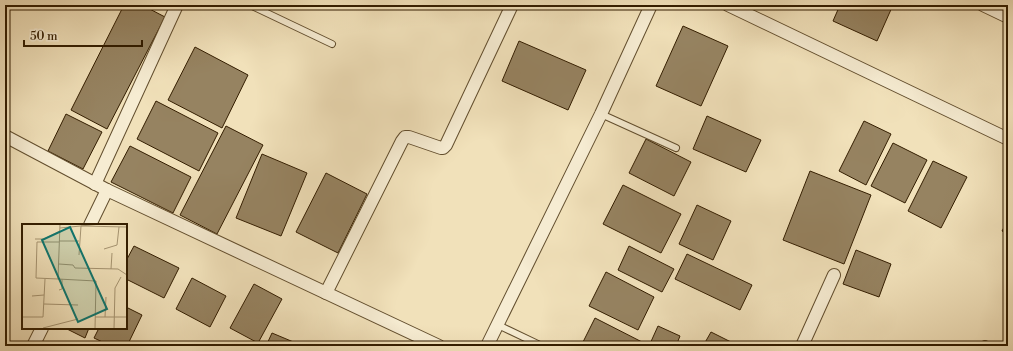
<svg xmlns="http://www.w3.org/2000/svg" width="1013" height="351" font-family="'Libre Bodoni',serif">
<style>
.building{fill:#968361;stroke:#331d00}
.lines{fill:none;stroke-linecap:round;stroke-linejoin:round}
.service-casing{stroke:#624e2e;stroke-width:8}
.minor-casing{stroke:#624e2e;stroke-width:14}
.service{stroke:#f6ecd2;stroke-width:6}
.minor{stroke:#f6ecd2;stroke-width:12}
.inset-road{fill:none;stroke:#a59370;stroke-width:1}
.view{fill:#0f766e;fill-opacity:0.15;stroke:#0f766e;stroke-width:2}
.inset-edge{fill:none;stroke:#331d00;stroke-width:2}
</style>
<rect width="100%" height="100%" fill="#f1e1ba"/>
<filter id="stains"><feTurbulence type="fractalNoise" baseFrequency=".005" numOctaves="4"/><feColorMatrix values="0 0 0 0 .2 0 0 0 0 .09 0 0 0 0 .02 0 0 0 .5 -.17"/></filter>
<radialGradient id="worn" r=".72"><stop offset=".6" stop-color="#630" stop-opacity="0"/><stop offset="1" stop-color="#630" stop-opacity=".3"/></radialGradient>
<g class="building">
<path d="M124,5H142L165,17L107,129L71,110Z"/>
<path d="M840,5H893L877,41L833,21Z"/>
<path d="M683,26L728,46L701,106L656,86Z"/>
<path d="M519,41L586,70L568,110L502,81Z"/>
<path d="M195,47L248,75L222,128L168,100Z"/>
<path d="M156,101L218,133L199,171L137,139Z"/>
<path d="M66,114L102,132L83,169L48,151Z"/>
<path d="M707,116L761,140L746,172L693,149Z"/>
<path d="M864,121L891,134L866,185L839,171Z"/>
<path d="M226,126L263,145L217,234L180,215Z"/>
<path d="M646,139L691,162L674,196L629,173Z"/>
<path d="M893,143L927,160L905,203L871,186Z"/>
<path d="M130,146L191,177L173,213L111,182Z"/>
<path d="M262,154L307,173L281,236L236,218Z"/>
<path d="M933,161L967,177L941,228L908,211Z"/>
<path d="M810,171L871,195L844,264L783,240Z"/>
<path d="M326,173L367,194L338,253L296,232Z"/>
<path d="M623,185L681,214L661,253L603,224Z"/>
<path d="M697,205L731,221L713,260L679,244Z"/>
<path d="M1008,220V234L1002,231Z"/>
<path d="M134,246L179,268L164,298L126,279V261Z"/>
<path d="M629,246L674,269L662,292L618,270Z"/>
<path d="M856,250L891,264L879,297L843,284Z"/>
<path d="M687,254L752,285L740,310L675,279Z"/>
<path d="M606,272L654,297L638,330L589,306Z"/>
<path d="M192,278L226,296L210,327L176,309Z"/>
<path d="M254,284L282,299L258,343L230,328Z"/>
<path d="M126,307L142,315L127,346H111L94,338L99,328H126Z"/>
<path d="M595,318L644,343L642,346H581Z"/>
<path d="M658,326L680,336L676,346H649Z"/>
<path d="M65,328H89L85,338Z"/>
<path d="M711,332L739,346H703Z"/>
<path d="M272,333L303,346H266Z"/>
</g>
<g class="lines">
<defs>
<g id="service">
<path d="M250,5L332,44"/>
<path d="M601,114L676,148"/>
<path d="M498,325L542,346"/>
<path d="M985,346V344"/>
</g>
<g id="minor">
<path d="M728,5L1008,139"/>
<path d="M983,5L1008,17"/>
<path d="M5,136L107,190L439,346"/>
<path d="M95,184L177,5"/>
<path d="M90,225L107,190"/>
<path d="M326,293L402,141L405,137H409L441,148H443L446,145L512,5"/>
<path d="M33,346L42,328"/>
<path d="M487,346L601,114L651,5"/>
<path d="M802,346L834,275"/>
</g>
</defs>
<use href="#service" class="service-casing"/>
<use href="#minor" class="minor-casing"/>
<use href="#service" class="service"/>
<use href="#minor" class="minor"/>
</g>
<g transform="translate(22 224)">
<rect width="105" height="105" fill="#f1e1ba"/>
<path class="inset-road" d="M38,0L36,55L74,57L73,105M38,4L79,0M13,15H22L38,7M37,17H57M82,25L95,21L97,3M57,31L59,2L105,3M37,40L51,41L53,44L96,45L105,51M89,45L90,29M36,55L14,54L15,18H37M37,66L40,65V55M10,72L22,71M22,80L56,81M0,93H21L23,55M73,93H105M83,93L84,73M21,104L56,95M92,105L93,64L99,53"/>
<path class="view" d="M48,3L85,85L56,98L20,16Z"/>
<rect width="105" height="105" class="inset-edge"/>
</g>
<rect width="1013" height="351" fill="none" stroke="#f1e1ba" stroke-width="20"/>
<rect x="6" y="6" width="1001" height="339" fill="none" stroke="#331d00" stroke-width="2"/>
<rect x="10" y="10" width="993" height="331" fill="none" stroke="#331d00"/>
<path d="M24 40v6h118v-6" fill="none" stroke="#331d00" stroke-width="2"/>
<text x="30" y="40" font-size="12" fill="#331d00" stroke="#f6ecd2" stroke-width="3" paint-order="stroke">50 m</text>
<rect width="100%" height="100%" filter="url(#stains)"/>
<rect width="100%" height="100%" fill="url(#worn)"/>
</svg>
